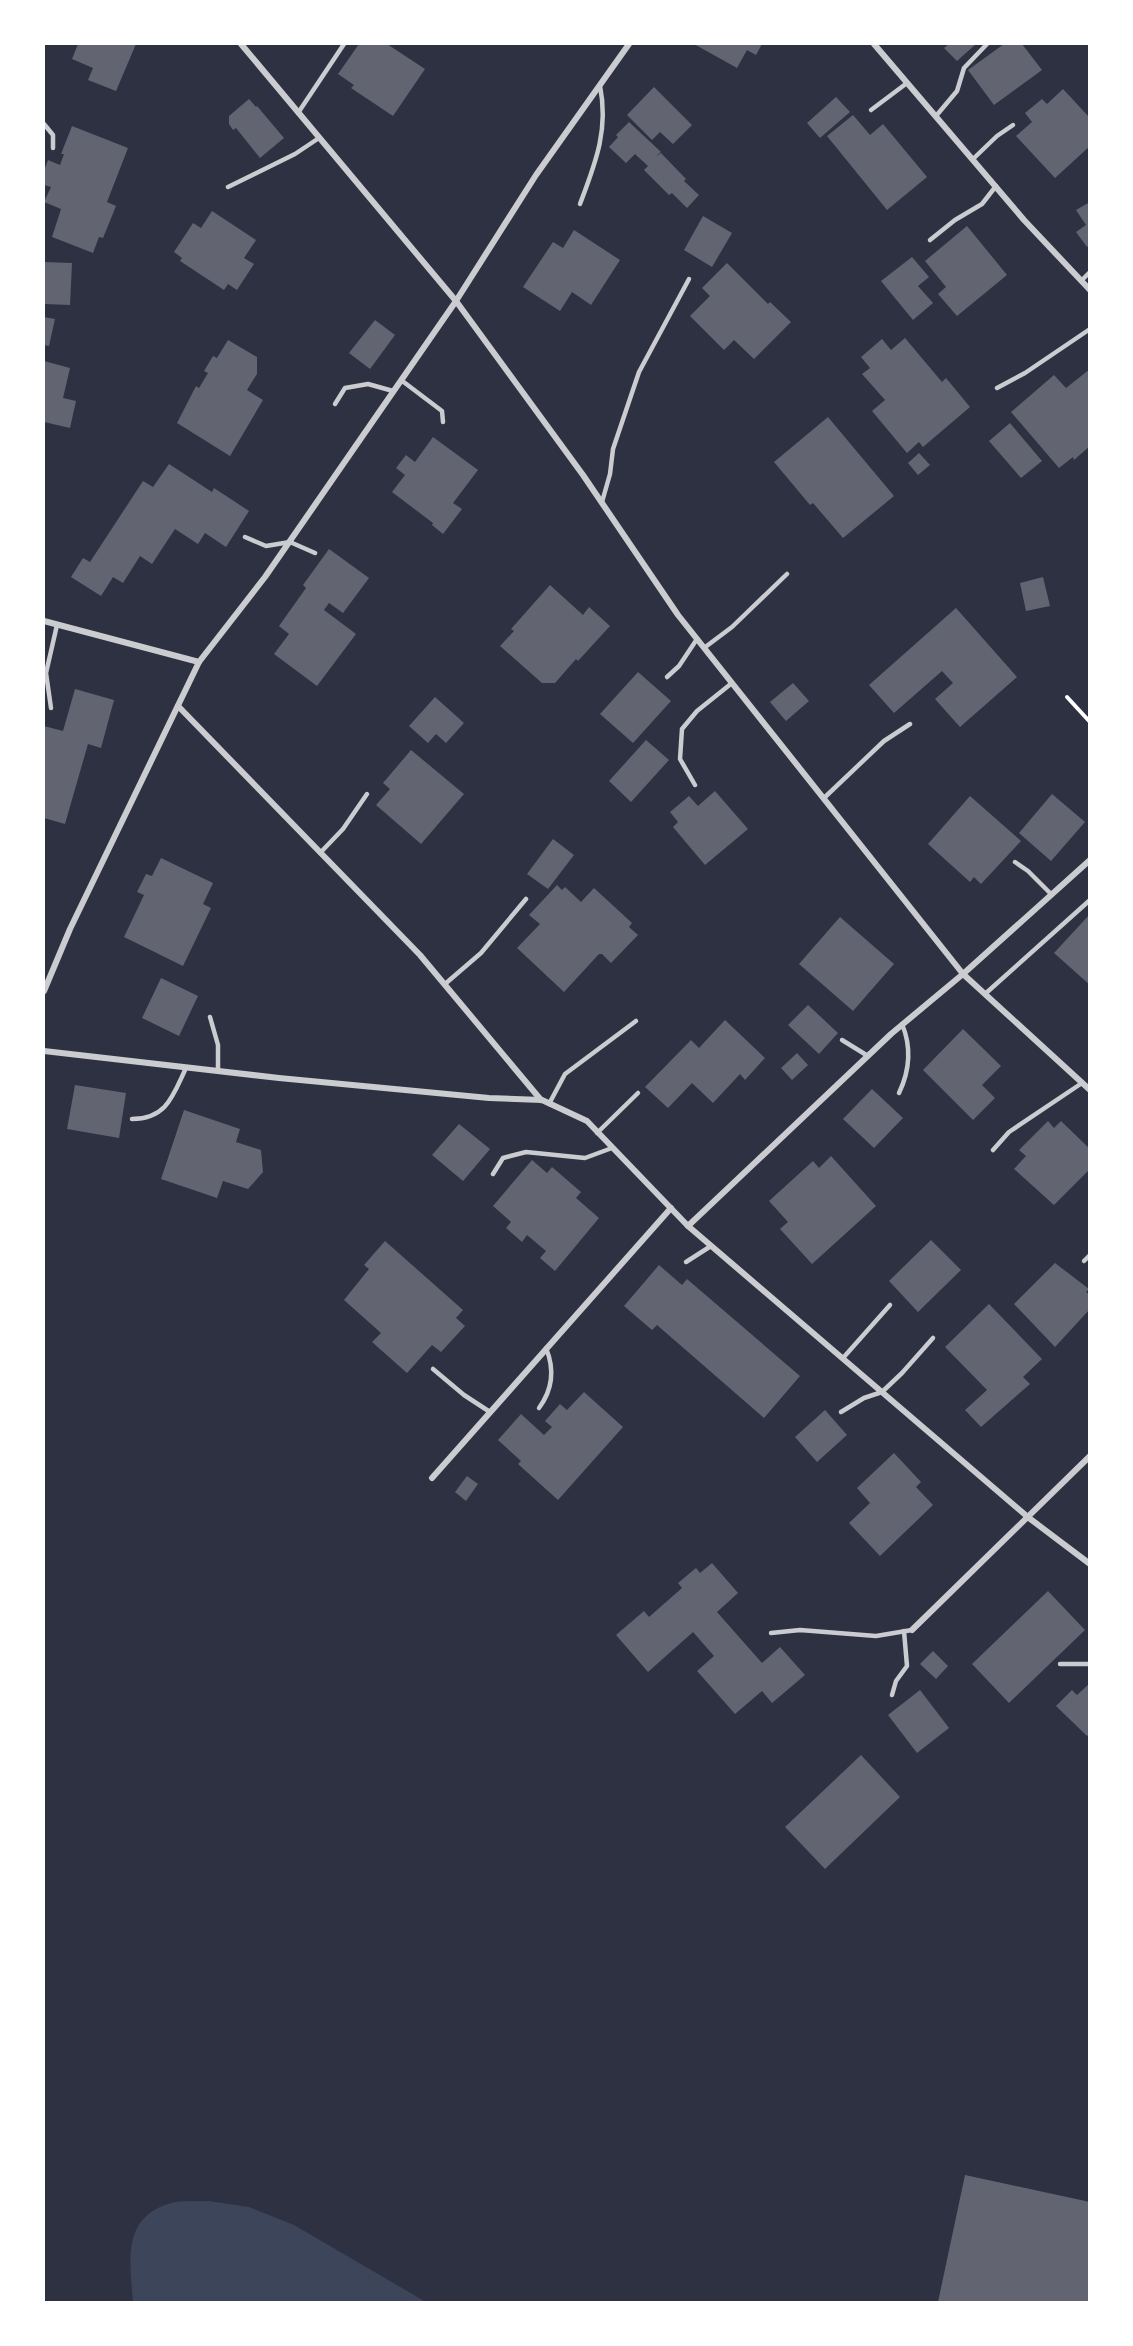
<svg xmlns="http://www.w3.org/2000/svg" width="1133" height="2346" viewBox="0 0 1133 2346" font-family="Bitter,serif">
  <rect width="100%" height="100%" fill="#2d3142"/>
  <path fill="#3c4559" d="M209,2201L249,2207L294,2225L426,2302H133C130,2262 121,2217 171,2203C182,2200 197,2202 209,2201Z"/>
  <g fill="#626471">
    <path d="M78,44H136L116,91L88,80L93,68L72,59Z"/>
    <path d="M359,44H387L425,69L393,116L351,88L354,85L338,74Z"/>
    <path d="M694,44H762L756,55L747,50L737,68Z"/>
    <path d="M949,44H976L957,61L944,48Z"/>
    <path d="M1004,44H1022L1042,70L994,105L968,70Z"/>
    <path d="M654,87L692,125L673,144L660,132L652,140L627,115Z"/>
    <path d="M1063,89L1090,118V146L1055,178L1016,136L1032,122L1025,113L1042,99L1047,104Z"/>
    <path d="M836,97L850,112L820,138L807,123Z"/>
    <path d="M249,99L256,107L257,106L284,138L260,158L236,128L233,130L229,124V116Z"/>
    <path d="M853,115L870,135L883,124L927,177L887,210L827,136Z"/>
    <path d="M629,122L661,152L655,157L661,153L686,179L684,181L699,195L687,208L672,193L669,195L644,170L648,166L635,154L626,163L609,147L618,137L616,135Z"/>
    <path d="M72,126L128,148L107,202L116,206L103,238L99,237L93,253L52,237L61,209L44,202L51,187L44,185V171L48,160L60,165L64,154H61Z"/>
    <path d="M1090,202V245L1087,247L1076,232L1086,225L1076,210Z"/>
    <path d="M212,211L256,240L244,258L254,264L237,290L228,284L224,290L180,261L182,258L174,252L193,223L201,228Z"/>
    <path d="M703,216L732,233L712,267L684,250Z"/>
    <path d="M967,226L1007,275L957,316L938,294L946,287L925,261Z"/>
    <path d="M574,230L620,260L591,305L572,292L560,311L523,287L553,242L563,248Z"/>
    <path d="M912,257L929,277L918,286L933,303L913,320L881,281Z"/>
    <path d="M44,262L72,263L70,305L44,304Z"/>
    <path d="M727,263L768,304L770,302L791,322L754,359L734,340L724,350L690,316L710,296L702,288Z"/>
    <path d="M44,317L55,319L49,346L44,345Z"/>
    <path d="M375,320L395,335L370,369L349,353Z"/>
    <path d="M905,338L942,382L946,378L970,407L923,447L919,442L907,453L872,411L885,400L862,374L870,368L861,357L882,339L891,350Z"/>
    <path d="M228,340L257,357V374L247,390L263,400L230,456L177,423L196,386L199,388L208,373L204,371L213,356L217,358Z"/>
    <path d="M44,361L70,368L63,398L76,401L70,428L44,422Z"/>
    <path d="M1090,369V446L1074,460L1073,457L1059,468L1011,412L1054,375L1066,388Z"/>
    <path d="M828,417L894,496L843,538L813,503L810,505L774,462Z"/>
    <path d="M1010,423L1042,461L1021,478L989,441Z"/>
    <path d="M433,437L478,470L453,503L462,509L443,534L432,525L433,523L392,492L405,475L396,468L406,455L415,462Z"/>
    <path d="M919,453L930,465L918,475L908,463Z"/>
    <path d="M169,464L212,492L214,488L249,511L226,547L205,533L198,544L175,529L152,564L140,556L123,583L113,577L101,596L71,577L83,558L90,562L143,481L153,487Z"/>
    <path d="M329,549L369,578L343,613L329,603L324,610L356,634L317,686L274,654L289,634L279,626L306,588L303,585Z"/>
    <path d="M1043,577L1050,606L1026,611L1020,583Z"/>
    <path d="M550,585L583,615L589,607L610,626L578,661L576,659L555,683H542L500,646L514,631L511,629Z"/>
    <path d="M956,608L1017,677L960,727L935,699L953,683L942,671L894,713L869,685Z"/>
    <path d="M638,672L671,701L633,743L600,714Z"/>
    <path d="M793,683L809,701L786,721L770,702Z"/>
    <path d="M75,689L114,700L101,748L88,744L65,824L44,818V726L63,731Z"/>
    <path d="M435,697L464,723L446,743L436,734L428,743L409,726Z"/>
    <path d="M646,740L669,760L631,802L609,781Z"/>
    <path d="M411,750L464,794L421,844L376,805L390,789L383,783Z"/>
    <path d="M715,791L748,829L705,865L673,827L678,822L670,812L689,796L698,806Z"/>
    <path d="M1052,794L1085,822L1051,861L1019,833Z"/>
    <path d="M970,796L1021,841L981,884L974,877L970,882L928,844Z"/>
    <path d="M553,839L574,855L548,889L527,874Z"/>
    <path d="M161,858L213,883L203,904L211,908L183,966L124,937L144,895L137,892L146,874L152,876Z"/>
    <path d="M557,885L562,890L565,887L581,902L594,888L632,923L629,927L638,935L611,963L602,954H599L564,992L517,948L540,924L529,915Z"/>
    <path d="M1090,914V985L1054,953Z"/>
    <path d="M840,917L894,964L853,1011L799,964Z"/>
    <path d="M161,978L198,996L179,1036L142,1018Z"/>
    <path d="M808,1005L838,1033L819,1054L788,1025Z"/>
    <path d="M725,1020L765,1058L745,1080L740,1074L713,1103L692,1083L668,1108L645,1087L691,1040L699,1048Z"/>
    <path d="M963,1029L1001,1066L982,1085L995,1098L973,1120L923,1070Z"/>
    <path d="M797,1053L808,1065L792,1080L781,1068Z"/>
    <path d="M75,1085L126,1093L119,1138L67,1129Z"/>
    <path d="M872,1089L903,1118L874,1148L843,1119Z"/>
    <path d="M184,1110L240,1129L236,1142L261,1150L263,1172L248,1189L223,1181L217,1198L161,1179Z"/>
    <path d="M1048,1121L1054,1128L1061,1121L1090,1149V1169L1054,1205L1014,1169L1026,1156L1019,1150Z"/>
    <path d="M459,1124L490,1149L463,1181L432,1155Z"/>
    <path d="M831,1156L876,1206L812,1264L780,1229L788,1222L769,1201L813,1161L819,1168Z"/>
    <path d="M532,1160L547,1173L552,1167L581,1192L576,1198L599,1218L555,1271L540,1258L546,1251L527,1235L522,1242L506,1228L511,1222L493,1206Z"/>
    <path d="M931,1240L961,1270L918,1312L889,1281Z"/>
    <path d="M385,1241L463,1310L456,1318L465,1326L441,1352L432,1345L407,1373L372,1342L381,1333L344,1300L369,1269L364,1265Z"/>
    <path d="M1055,1263L1089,1289L1086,1292L1090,1295V1309L1055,1347L1014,1304Z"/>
    <path d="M659,1265L682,1285L687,1279L800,1376L764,1418L657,1325L652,1330L624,1306Z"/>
    <path d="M989,1304L1042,1359L1023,1377L1030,1384L981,1427L965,1410L987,1390L945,1347Z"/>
    <path d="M584,1392L623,1427L558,1500L518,1464L521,1461L498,1440L521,1414L544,1435L552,1427L545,1421L560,1404L567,1410Z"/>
    <path d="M825,1410L847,1435L817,1462L795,1437Z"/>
    <path d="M894,1453L921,1482L916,1487L933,1505L880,1556L849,1523L870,1503L857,1488Z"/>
    <path d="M467,1476L478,1484L466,1501L455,1492Z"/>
    <path d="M712,1563L738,1593L717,1612L762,1663L780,1647L805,1675L772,1703L762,1691L735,1714L697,1671L714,1656L693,1632L648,1672L616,1635L644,1611L649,1617L682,1588L678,1583L696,1568L700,1573Z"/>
    <path d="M1048,1591L1085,1630L1009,1703L972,1664Z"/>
    <path d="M933,1651L948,1666L936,1679L920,1664Z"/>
    <path d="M1090,1683V1734L1087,1736L1056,1706L1072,1690L1077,1695Z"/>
    <path d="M920,1690L949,1728L917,1753L888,1715Z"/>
    <path d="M861,1755L900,1797L825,1869L785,1827Z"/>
    <path d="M965,2175L1090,2202V2302H938Z"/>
  </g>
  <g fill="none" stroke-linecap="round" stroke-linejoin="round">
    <path stroke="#fff" stroke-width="4" d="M1067,697L1090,722"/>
    <g stroke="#caccd0" stroke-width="4.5">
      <path d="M871,110L907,83"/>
      <path d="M298,113L344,44"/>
      <path d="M936,116L957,91L964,68L987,44"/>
      <path d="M44,124L53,135V148"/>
      <path d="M973,159L997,136L1013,125"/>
      <path d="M228,187L295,154L319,138"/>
      <path d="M580,204C595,164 609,130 600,86"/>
      <path d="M930,240L955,220L982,204L996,186"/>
      <path d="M1081,281L1090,272"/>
      <path d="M401,380L442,411L443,422"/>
      <path d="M997,388L1025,373L1090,329"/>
      <path d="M335,404L345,388L368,384L393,391"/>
      <path d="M602,502L610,474L613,449L639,372L689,279"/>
      <path d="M245,537L266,546L290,542L315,553"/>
      <path d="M704,648L732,627L787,574"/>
      <path d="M667,677L679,666L697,639"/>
      <path d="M51,708L46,673L57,625"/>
      <path d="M695,785L680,759L682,729L697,711L732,683"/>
      <path d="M824,798L884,741L910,724"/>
      <path d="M320,853L343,829L367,794"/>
      <path d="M1015,862L1028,871L1051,894"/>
      <path d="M445,984L481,953L526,899"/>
      <path d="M985,994L1090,900"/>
      <path d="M210,1017L218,1045V1071"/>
      <path d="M842,1040L868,1056"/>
      <path d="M899,1093C910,1070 912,1048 902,1024"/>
      <path d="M549,1104L565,1074L636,1021"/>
      <path d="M132,1119C167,1119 173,1095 186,1068"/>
      <path d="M597,1133L638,1093"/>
      <path d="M993,1150L1009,1132L1082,1083"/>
      <path d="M493,1174L503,1158L526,1152L585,1158L612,1148"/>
      <path d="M1084,1261L1090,1255"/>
      <path d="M686,1262L711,1246"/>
      <path d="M843,1358L890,1305"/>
      <path d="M433,1369L464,1395L490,1412"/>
      <path d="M539,1408C553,1389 555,1370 546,1348"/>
      <path d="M841,1412L864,1398L882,1392L902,1373L933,1338"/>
      <path d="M771,1633L800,1630L876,1636L912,1630"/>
      <path d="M1060,1664H1090"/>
      <path d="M892,1695L896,1681L907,1666L904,1631"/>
    </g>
    <g stroke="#caccd0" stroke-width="6">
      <path d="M241,44L456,301L583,475L678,615L963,974L1090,1090"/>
      <path d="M874,44L1024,220L1090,290"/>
      <path d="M44,621L199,662"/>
      <path d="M178,706L420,955L541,1100"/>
      <path d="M44,991L70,929L199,662L265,577L456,301L536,175L629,44"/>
      <path d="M44,1051L279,1078L489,1098L542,1100L587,1121L688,1226L1029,1518L1090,1564"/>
      <path d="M688,1226L891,1034L963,974L1090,860"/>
      <path d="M432,1478L671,1208"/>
      <path d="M912,1630L1090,1456"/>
    </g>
  </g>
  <rect width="1133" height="2346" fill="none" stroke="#ffffff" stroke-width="90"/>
</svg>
